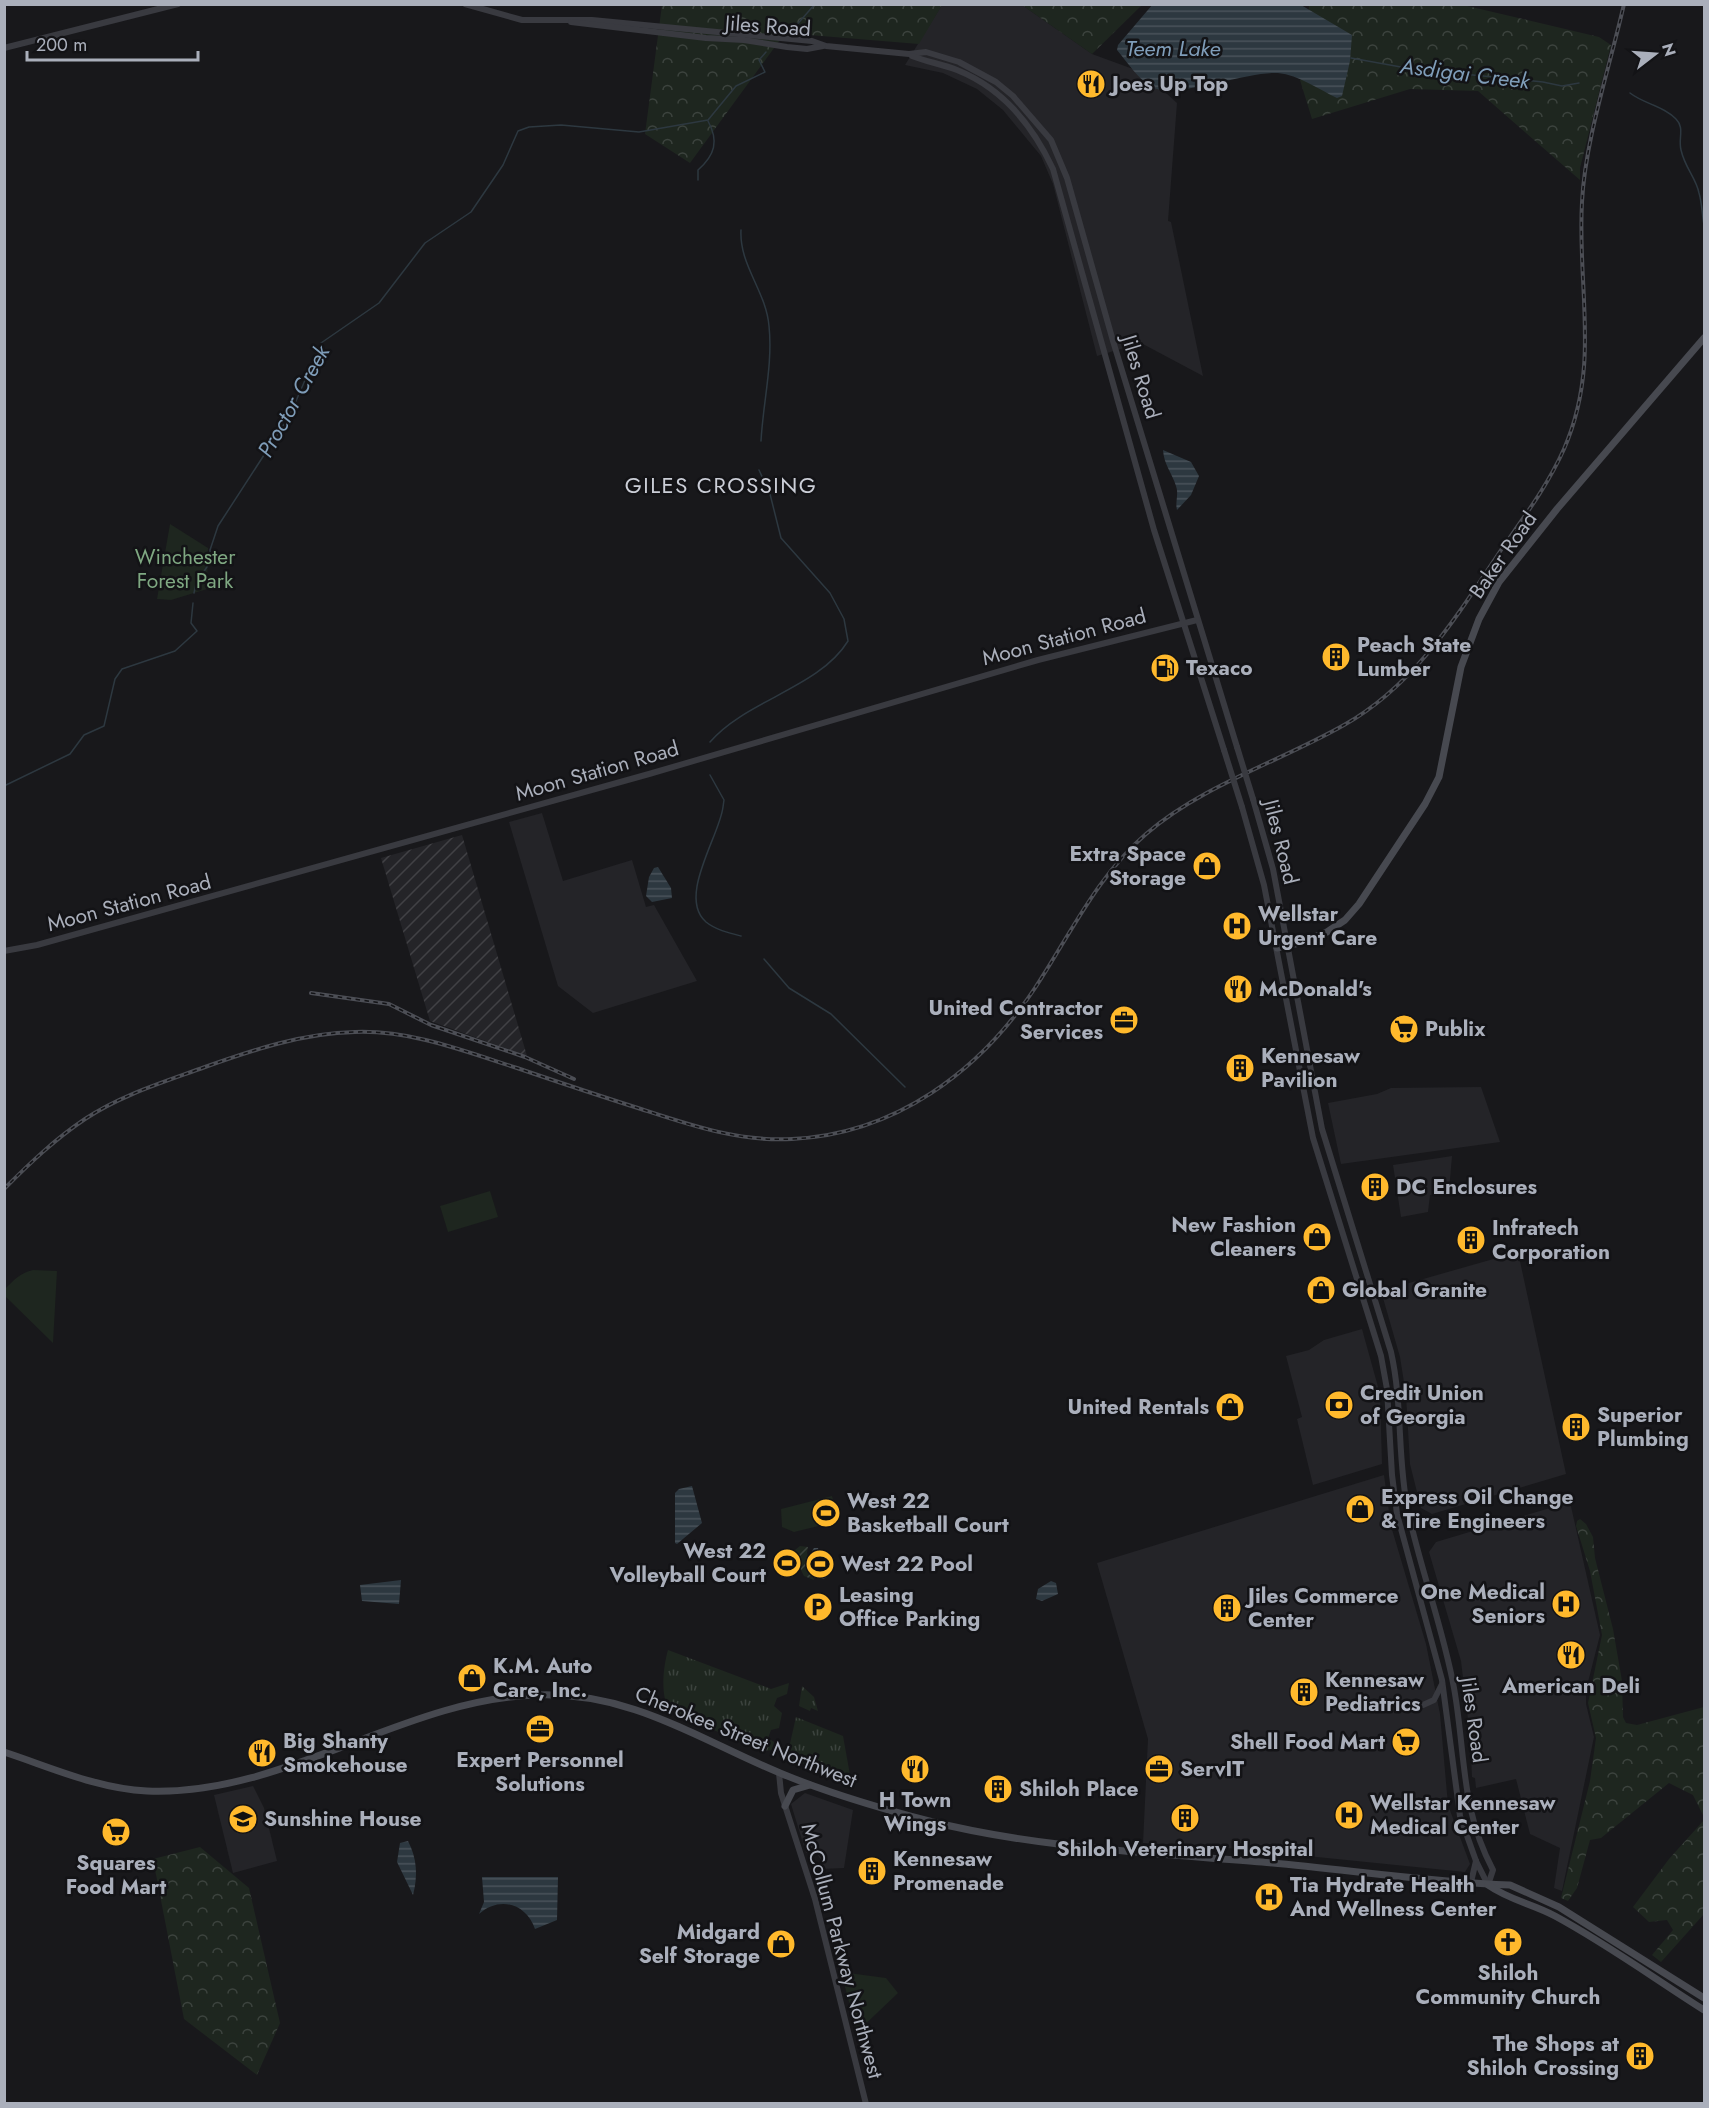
<svg xmlns="http://www.w3.org/2000/svg" width="1709" height="2108" viewBox="0 0 1709 2108" font-family="Jost,sans-serif">
  <defs>
    <pattern id="industrial-furrows" width="10" height="10" patternUnits="userSpaceOnUse" patternTransform="scale(1.5)"><rect width="10" height="10" fill="#242428"/><path d="M-1 1l2-2M0 10L10 0M9 11l2-2" fill="none" stroke="#414145"/></pattern>
    <pattern id="grass-tufts" width="24" height="20" patternUnits="userSpaceOnUse" patternTransform="scale(1.5)"><rect width="24" height="20" fill="#1e261f"/><path d="M3 7l-1-3M5 7V3M7 7l1-3M15 17l-1-3M17 17v-4M19 17l1-3" fill="none" stroke="#3c433e"/></pattern>
    <pattern id="forest-crowns" width="20" height="18" patternUnits="userSpaceOnUse" patternTransform="scale(1.5)"><rect width="20" height="18" fill="#1e261f"/><path d="M2 6a3 3 0 1 1 6 0M12 15a3 3 0 1 1 6 0" fill="none" stroke="#3c433e"/></pattern>
    <pattern id="garden-furrows" width="10" height="10" patternUnits="userSpaceOnUse" patternTransform="scale(1.5)"><rect width="10" height="10" fill="#1e261f"/><path d="M-1 1l2-2M0 10L10 0M9 11l2-2" fill="none" stroke="#3c433e"/></pattern>
    <pattern id="water-rules" width="6" height="5" patternUnits="userSpaceOnUse" patternTransform="scale(1.5)"><rect width="6" height="5" fill="#2d3840"/><path d="M0 2.5h6" fill="none" stroke="#49525a"/></pattern>
  </defs>
  <rect width="100%" height="100%" fill="#18181b"/>
  <g fill="#242428">
    <path d="M942,5H1022L1092,54L1144,73L1177,103L1168,221L1171,222L1203,376L1141,343L1097,356L1053,184L1041,156L1003,110L977,89L943,73L905,65Z"/>
    <path d="M542,813L563,881L632,860L646,907L654,905L697,981L593,1013L558,986L509,822Z"/>
    <path d="M1481,1087L1500,1142L1341,1164L1328,1103L1377,1094L1391,1088Z"/>
    <path d="M1452,1156L1449,1191L1430,1195L1428,1212L1401,1217L1393,1165Z"/>
    <path d="M1518,1252L1566,1474L1432,1514L1421,1508L1410,1464L1406,1395L1400,1357L1381,1291Z"/>
    <path d="M1362,1329L1380,1394L1382,1464L1313,1485L1297,1419L1302,1417L1286,1356L1309,1350L1324,1340Z"/>
    <path d="M1384,1475L1391,1526L1426,1644L1440,1714L1448,1805L1470,1864L1465,1872L1217,1847L1143,1843L1148,1739L1097,1563Z"/>
    <path d="M1570,1502L1600,1635L1586,1690V1704L1594,1737L1562,1891L1554,1888L1560,1848L1530,1834L1516,1779L1476,1788L1475,1778L1472,1777L1470,1736L1461,1661L1429,1552L1436,1542Z"/>
    <path d="M253,1786L264,1808L277,1861L233,1873L214,1795Z"/>
    <path d="M805,1793L853,1810L844,1868L821,1869L822,1861L817,1854L806,1853L791,1804Z"/>
  </g>
  <path fill="url(#industrial-furrows)" d="M462,835L527,1056L430,1021L381,858Z"/>
  <g fill="url(#grass-tufts)">
    <path d="M668,1650L771,1689L789,1683L787,1694L777,1698L774,1706L782,1713L779,1728L771,1730L768,1738L774,1742L773,1750L762,1751L670,1711C660,1697 663,1668 668,1650Z"/>
    <path d="M802,1686L814,1697L818,1711L811,1708L810,1711L799,1706Z"/>
    <path d="M796,1717L843,1736L850,1775L848,1781L793,1760L789,1748Z"/>
  </g>
  <g fill="url(#forest-crowns)">
    <path d="M662,5H942L919,44L785,33L690,163L645,134Z"/>
    <path d="M1022,5H1142L1092,54Z"/>
    <path d="M1309,5H1463L1599,37L1611,45L1580,168V180L1478,91L1410,89L1312,119L1300,80L1334,53L1308,30Z"/>
    <path d="M1580,1519L1586,1524L1593,1537L1595,1558L1613,1629L1622,1681L1623,1717L1626,1723L1637,1725L1704,1707V1817L1693,1795L1669,1783L1601,1838L1590,1840L1577,1888L1568,1901L1561,1898L1590,1781L1596,1738L1588,1703L1602,1635L1590,1571L1576,1526L1577,1521Z"/>
    <path d="M1704,1820V1914L1661,1962L1652,1955L1673,1930L1667,1920L1649,1922L1633,1907L1669,1859Z"/>
    <path d="M200,1847L249,1888L280,2023L257,2075L184,2019L153,1859Z"/>
  </g>
  <g fill="#1e261f">
    <path d="M170,524L208,548L207,589L171,600L157,599Z"/>
    <path d="M490,1191L498,1217L448,1232L440,1206Z"/>
    <path d="M33,1270L57,1271L53,1343L5,1296V1289C14,1280 20,1273 33,1270Z"/>
    <path d="M832,1496L839,1521L794,1532L782,1527L781,1509Z"/>
    <path d="M841,1972L886,1978L898,1993L857,2032Z"/>
  </g>
  <path fill="url(#garden-furrows)" d="M800,1546L808,1547L807,1553L814,1580L804,1576L795,1558V1550Z"/>
  <g fill="url(#water-rules)">
    <path d="M1153,4L1301,5L1352,35L1350,61L1342,96L1337,98C1318,89 1299,75 1278,73C1247,71 1173,100 1152,87C1138,79 1128,63 1117,50L1118,45Z"/>
    <path d="M1163,450L1191,462L1199,476L1191,495L1177,510C1175,502 1179,494 1176,486C1172,473 1164,465 1163,450Z"/>
    <path d="M658,867L671,888L672,898L652,902L646,896L649,877L654,868Z"/>
    <path d="M692,1486L702,1523L677,1544L675,1543V1493L679,1489Z"/>
    <path d="M814,1548H818L820,1555L827,1562L823,1571L827,1577L823,1579L817,1575L818,1570L812,1551Z"/>
    <path d="M401,1580L399,1604L362,1601L360,1585Z"/>
    <path d="M1051,1581L1056,1583L1058,1594L1042,1601L1036,1599L1038,1589Z"/>
    <path d="M408,1841C417,1858 418,1876 413,1895L397,1862L400,1843Z"/>
    <path d="M482,1877H558L557,1920L535,1929C526,1903 499,1896 479,1914L484,1902Z"/>
  </g>
  <g fill="none" stroke-linecap="round" stroke-linejoin="round">
    <g stroke="#2d3840" stroke-width="1.5">
      <path d="M777,29L794,28L815,4"/>
      <path d="M1351,58L1412,69L1543,82L1562,86L1579,83"/>
      <path d="M1630,93C1644,104 1664,106 1676,119C1685,128 1678,138 1681,150C1685,168 1696,178 1699,193C1702,203 1702,214 1704,225"/>
      <path d="M698,180V170C715,155 719,141 708,121"/>
      <path d="M741,230C739,265 766,291 769,326C773,364 763,403 761,441"/>
      <path d="M194,593L196,584L210,562V550L218,526L290,415L321,343L379,303L425,243L471,212L503,165L518,131L529,127L561,125L639,132L708,120L736,86L765,72L759,60L766,52"/>
      <path d="M710,742C746,700 819,688 848,641L844,619L830,593L781,538L770,494L759,470"/>
      <path d="M710,775L724,800L723,807C720,835 677,897 706,922C716,930 729,933 741,936"/>
      <path d="M4,786L70,754L84,735L104,726L115,679L122,669L175,651L197,631L191,623L193,603"/>
      <path d="M764,959L789,988L831,1014L905,1087"/>
    </g>
    <g stroke="#393a40" stroke-width="6">
      <path d="M465,4L522,20H592L812,41L826,46L909,54L926,52L959,62L996,82L1013,96L1051,140L1067,178L1113,341L1237,747"/>
      <path d="M571,22L706,38L744,40L787,47L807,49L823,46"/>
      <path d="M4,48L178,4"/>
      <path d="M912,56C927,62 942,64 957,70C1002,88 1033,126 1053,169L1154,530L1224,750"/>
      <path d="M1253,799L1273,869L1322,1129L1391,1352C1403,1405 1397,1459 1408,1511C1421,1571 1443,1628 1454,1688C1466,1755 1460,1808 1493,1870L1488,1885"/>
      <path d="M1242,807L1264,885L1313,1138L1381,1356L1387,1389L1392,1475L1397,1514L1442,1680L1460,1816L1476,1861L1488,1885"/>
      <path d="M4,951L37,945L649,774L1038,660L1197,620"/>
      <path d="M1423,1705L1434,1700L1442,1684"/>
      <path d="M779,1773L781,1793L815,1899L866,2104"/>
      <path d="M1471,1882L1476,1861"/>
    </g>
    <g stroke="#474950" stroke-width="7">
      <path d="M1277,948L1299,943L1327,932L1345,920L1359,904L1425,804L1439,777L1461,667L1479,619L1499,582L1557,509L1704,338"/>
      <path d="M4,1752C50,1767 98,1789 147,1791C284,1797 404,1698 538,1695C632,1692 698,1739 780,1773C828,1793 879,1808 929,1821C1037,1848 1151,1853 1262,1862C1344,1869 1427,1882 1510,1885L1559,1907L1704,1998"/>
      <path d="M785,1806L793,1790L810,1785"/>
      <path d="M1488,1885C1509,1900 1533,1904 1555,1916C1607,1944 1655,1979 1704,2010"/>
    </g>
    <g stroke="#4c4e55" stroke-width="4">
      <g id="rail">
        <path d="M311,993L389,1004L431,1025L525,1057L574,1079"/>
        <path d="M4,1189C29,1164 55,1139 85,1119C121,1095 164,1082 205,1067C253,1050 303,1033 355,1032C411,1030 464,1051 517,1068C558,1082 600,1096 641,1109C690,1125 739,1142 792,1139C895,1134 979,1072 1035,988C1070,935 1097,876 1146,834C1203,785 1279,762 1344,725C1415,685 1457,616 1501,550C1524,517 1548,485 1564,449C1601,364 1577,289 1582,202C1585,140 1610,66 1624,4"/>
      </g>
    </g>
    <use href="#rail" stroke="#131316" stroke-width="1.5" stroke-dasharray="4.5" stroke-linecap="butt"/>
    <g stroke="#393a40" stroke-width="6">
      <path d="M1237,747L1253,799"/>
      <path d="M1224,750L1242,807"/>
    </g>
  </g>
  <defs>
    <g id="restaurant-disc" transform="scale(1.5)"><circle r="9.5" fill="#ffb92c" stroke="#131316"/><path d="M-5-6h1v4h1v-4h1v4h1v-4h1v5L-1.5 .5V6h-2V.5L-5-1ZM5-6V6H3V1.5H1.5Q1.5-4 5-6Z" fill="#111"/></g>
    <g id="building-disc" transform="scale(1.5)"><circle r="9.5" fill="#ffb92c" stroke="#131316"/><path d="M-4-6H4V6H1V3H-1V6H-4ZM-2.5-4.3h1.7v1.8h-1.7ZM.8-4.3h1.7v1.8H.8ZM-2.5-1h1.7V.8h-1.7ZM.8-1h1.7V.8H.8Z" fill="#111"/></g>
    <g id="fuel-disc" transform="scale(1.5)"><circle r="9.5" fill="#ffb92c" stroke="#131316"/><path d="M-5.5-6h7V0h2V4h1.3V-2.5L3-4.5l.8-.8L6-3V5H2.5V1h-1V6h-7ZM-4.2-4.7v3.2H.2V-4.7Z" fill="#111"/></g>
    <g id="shop-disc" transform="scale(1.5)"><circle r="9.5" fill="#ffb92c" stroke="#131316"/><path d="M-5-2.5h2.3a2.7 3.5 0 0 1 5.4 0H5L5.5 6h-11ZM-1.5-2.5h3a1.5 2.3 0 0 0-3 0Z" fill="#111"/></g>
    <g id="hospital-disc" transform="scale(1.5)"><circle r="9.5" fill="#ffb92c" stroke="#131316"/><path d="M-5-5h3v3.5h4V-5h3V5h-3V1.5h-4V5h-3Z" fill="#111"/></g>
    <g id="office-disc" transform="scale(1.5)"><circle r="9.5" fill="#ffb92c" stroke="#131316"/><path d="M-6-3h4V-5.5h4V-3h4V5H-6ZM-1-4.5V-3h2v-1.5ZM-6 0V1H6V0Z" fill="#111"/></g>
    <g id="supermarket-disc" transform="scale(1.5)"><circle r="9.5" fill="#ffb92c" stroke="#131316"/><path d="M-6-5.5h2.5l.6 2H6L4.5 2H-2.5L-4.4-4H-6ZM-1.5 3.2a1.3 1.3 0 1 0 .1 0ZM3 3.2a1.3 1.3 0 1 0 .1 0Z" fill="#111"/></g>
    <g id="bank-disc" transform="scale(1.5)"><circle r="9.5" fill="#ffb92c" stroke="#131316"/><path d="M-6-4H6V4H-6ZM0-2.3a2.3 2.3 0 1 0 0 4.6a2.3 2.3 0 1 0 0-4.6Z" fill="#111"/></g>
    <g id="stadium-disc" transform="scale(1.5)"><circle r="9.5" fill="#ffb92c" stroke="#131316"/><path d="M0-5a6.5 5 0 1 0 0 10a6.5 5 0 1 0 0-10ZM-3.5-1.8h7v3.6h-7Z" fill="#111"/></g>
    <g id="parking-disc" transform="scale(1.5)"><circle r="9.5" fill="#ffb92c" stroke="#131316"/><path d="M-3.5-5.5H1a3.5 3.5 0 0 1 0 7H-1V5.5H-3.5ZM-1-3.4V-.6H.8a1.4 1.4 0 0 0 0-2.8Z" fill="#111"/></g>
    <g id="school-disc" transform="scale(1.5)"><circle r="9.5" fill="#ffb92c" stroke="#131316"/><path d="M0-5L7-2L0 1L-7-2ZM-4 1L0 2.5L4 1V4Q0 6-4 4Z" fill="#111"/></g>
    <g id="church-disc" transform="scale(1.5)"><circle r="9.5" fill="#ffb92c" stroke="#131316"/><path d="M-1.2-6h2.4v3.5h3.3v2.4h-3.3V6h-2.4V-.1h-3.3v-2.4h3.3Z" fill="#111"/></g>
  </defs>
  <g fill-rule="evenodd">
    <use href="#restaurant-disc" x="1091" y="84"/>
    <use href="#building-disc" x="1336" y="657"/>
    <use href="#fuel-disc" x="1165" y="668"/>
    <use href="#shop-disc" x="1207" y="866"/>
    <use href="#hospital-disc" x="1237" y="926"/>
    <use href="#restaurant-disc" x="1238" y="989"/>
    <use href="#office-disc" x="1124" y="1020"/>
    <use href="#supermarket-disc" x="1404" y="1029"/>
    <use href="#building-disc" x="1240" y="1068"/>
    <use href="#building-disc" x="1375" y="1187"/>
    <use href="#shop-disc" x="1317" y="1237"/>
    <use href="#building-disc" x="1471" y="1240"/>
    <use href="#shop-disc" x="1321" y="1290"/>
    <use href="#bank-disc" x="1339" y="1405"/>
    <use href="#shop-disc" x="1230" y="1407"/>
    <use href="#building-disc" x="1576" y="1427"/>
    <use href="#shop-disc" x="1360" y="1509"/>
    <use href="#stadium-disc" x="826" y="1513"/>
    <use href="#stadium-disc" x="787" y="1563"/>
    <use href="#stadium-disc" x="820" y="1564"/>
    <use href="#hospital-disc" x="1566" y="1604"/>
    <use href="#parking-disc" x="818" y="1607"/>
    <use href="#building-disc" x="1227" y="1608"/>
    <use href="#restaurant-disc" x="1571" y="1655"/>
    <use href="#shop-disc" x="472" y="1678"/>
    <use href="#building-disc" x="1304" y="1692"/>
    <use href="#office-disc" x="540" y="1729"/>
    <use href="#supermarket-disc" x="1406" y="1742"/>
    <use href="#restaurant-disc" x="262" y="1753"/>
    <use href="#restaurant-disc" x="915" y="1769"/>
    <use href="#office-disc" x="1159" y="1769"/>
    <use href="#building-disc" x="998" y="1789"/>
    <use href="#hospital-disc" x="1349" y="1815"/>
    <use href="#building-disc" x="1185" y="1818"/>
    <use href="#school-disc" x="243" y="1819"/>
    <use href="#supermarket-disc" x="116" y="1832"/>
    <use href="#building-disc" x="872" y="1871"/>
    <use href="#hospital-disc" x="1269" y="1897"/>
    <use href="#church-disc" x="1508" y="1942"/>
    <use href="#shop-disc" x="781" y="1944"/>
    <use href="#building-disc" x="1640" y="2056"/>
  </g>
  <g text-anchor="middle" stroke-width="5" stroke-linejoin="round" paint-order="stroke">
    <g font-size="21" fill="#aaafbb" stroke="#131316">
      <text transform="translate(768 26) rotate(4)" y="7">Jiles Road</text>
      <text transform="translate(1141 377) rotate(73)" y="7">Jiles Road</text>
      <text transform="translate(1503 555) rotate(-55)" y="7">Baker Road</text>
      <text transform="translate(1064 637) rotate(-15)" y="7">Moon Station Road</text>
      <text transform="translate(597 771) rotate(-16)" y="7">Moon Station Road</text>
      <text transform="translate(1281 842) rotate(76)" y="7">Jiles Road</text>
      <text transform="translate(129 903) rotate(-15)" y="7">Moon Station Road</text>
      <text transform="translate(1474 1720) rotate(82)" y="7">Jiles Road</text>
      <text transform="translate(746 1737) rotate(22)" y="7">Cherokee Street Northwest</text>
      <text transform="translate(842 1951) rotate(75)" y="7">McCollum Parkway Northwest</text>
    </g>
    <g font-size="21" font-weight="bold" fill="#aaafbb" stroke="#131316" text-anchor="start">
      <text x="1112" y="91">Joes Up Top</text>
      <text x="1357" y="652">Peach State<tspan x="1357" dy="24">Lumber</tspan></text>
      <text x="1186" y="675">Texaco</text>
      <text x="1186" y="861" text-anchor="end">Extra Space<tspan x="1186" dy="24">Storage</tspan></text>
      <text x="1258" y="921">Wellstar<tspan x="1258" dy="24">Urgent Care</tspan></text>
      <text x="1259" y="996">McDonald's</text>
      <text x="1103" y="1015" text-anchor="end">United Contractor<tspan x="1103" dy="24">Services</tspan></text>
      <text x="1425" y="1036">Publix</text>
      <text x="1261" y="1063">Kennesaw<tspan x="1261" dy="24">Pavilion</tspan></text>
      <text x="1396" y="1194">DC Enclosures</text>
      <text x="1296" y="1232" text-anchor="end">New Fashion<tspan x="1296" dy="24">Cleaners</tspan></text>
      <text x="1492" y="1235">Infratech<tspan x="1492" dy="24">Corporation</tspan></text>
      <text x="1342" y="1297">Global Granite</text>
      <text x="1360" y="1400">Credit Union<tspan x="1360" dy="24">of Georgia</tspan></text>
      <text x="1209" y="1414" text-anchor="end">United Rentals</text>
      <text x="1597" y="1422">Superior<tspan x="1597" dy="24">Plumbing</tspan></text>
      <text x="1381" y="1504">Express Oil Change<tspan x="1381" dy="24">&amp; Tire Engineers</tspan></text>
      <text x="847" y="1508">West 22<tspan x="847" dy="24">Basketball Court</tspan></text>
      <text x="766" y="1558" text-anchor="end">West 22<tspan x="766" dy="24">Volleyball Court</tspan></text>
      <text x="841" y="1571">West 22 Pool</text>
      <text x="1545" y="1599" text-anchor="end">One Medical<tspan x="1545" dy="24">Seniors</tspan></text>
      <text x="839" y="1602">Leasing<tspan x="839" dy="24">Office Parking</tspan></text>
      <text x="1248" y="1603">Jiles Commerce<tspan x="1248" dy="24">Center</tspan></text>
      <text x="493" y="1673">K.M. Auto<tspan x="493" dy="24">Care, Inc.</tspan></text>
      <text x="1325" y="1687">Kennesaw<tspan x="1325" dy="24">Pediatrics</tspan></text>
      <text x="1571" y="1693" text-anchor="middle">American Deli</text>
      <text x="283" y="1748">Big Shanty<tspan x="283" dy="24">Smokehouse</tspan></text>
      <text x="1385" y="1749" text-anchor="end">Shell Food Mart</text>
      <text x="540" y="1767" text-anchor="middle">Expert Personnel<tspan x="540" dy="24">Solutions</tspan></text>
      <text x="1180" y="1776">ServIT</text>
      <text x="1019" y="1796">Shiloh Place</text>
      <text x="915" y="1807" text-anchor="middle">H Town<tspan x="915" dy="24">Wings</tspan></text>
      <text x="1370" y="1810">Wellstar Kennesaw<tspan x="1370" dy="24">Medical Center</tspan></text>
      <text x="264" y="1826">Sunshine House</text>
      <text x="1185" y="1856" text-anchor="middle">Shiloh Veterinary Hospital</text>
      <text x="893" y="1866">Kennesaw<tspan x="893" dy="24">Promenade</tspan></text>
      <text x="116" y="1870" text-anchor="middle">Squares<tspan x="116" dy="24">Food Mart</tspan></text>
      <text x="1290" y="1892">Tia Hydrate Health<tspan x="1290" dy="24">And Wellness Center</tspan></text>
      <text x="760" y="1939" text-anchor="end">Midgard<tspan x="760" dy="24">Self Storage</tspan></text>
      <text x="1508" y="1980" text-anchor="middle">Shiloh<tspan x="1508" dy="24">Community Church</tspan></text>
      <text x="1619" y="2051" text-anchor="end">The Shops at<tspan x="1619" dy="24">Shiloh Crossing</tspan></text>
    </g>
    <g font-size="21" fill="#7fa882" stroke="#131316">
      <text x="185" y="564">Winchester<tspan x="185" dy="24">Forest Park</tspan></text>
    </g>
    <g font-size="22" font-style="italic" fill="#7f9db9" stroke="#131316">
      <text x="1173" y="56">Teem Lake</text>
      <text transform="translate(1465 73) rotate(7)" y="8">Asdigai Creek</text>
      <text transform="translate(293 401) rotate(-61)" y="8">Proctor Creek</text>
    </g>
    <g font-size="22" letter-spacing="1.5" fill="#cbced7" stroke="#131316">
      <text x="721" y="493">GILES CROSSING</text>
    </g>
  </g>
  <rect width="1709" height="2108" fill="none" stroke="#aaafbb" stroke-width="12"/>
  <g transform="translate(1655 54) rotate(73)" stroke="#131316" stroke-width="4.5" paint-order="stroke">
  <path d="M0-4.5L10 22L0 15L-10 22Z" fill="#aaafbb"/>
  <text y="-9" font-size="16" font-weight="bold" text-anchor="middle" fill="#aaafbb">N</text>
  </g>
  <path d="M27 51v9h171v-9" fill="none" stroke="#aaafbb" stroke-width="3"/>
  <text x="36" y="51" font-size="18" fill="#aaafbb" stroke="#131316" stroke-width="4.5" paint-order="stroke">200 m</text>
</svg>
